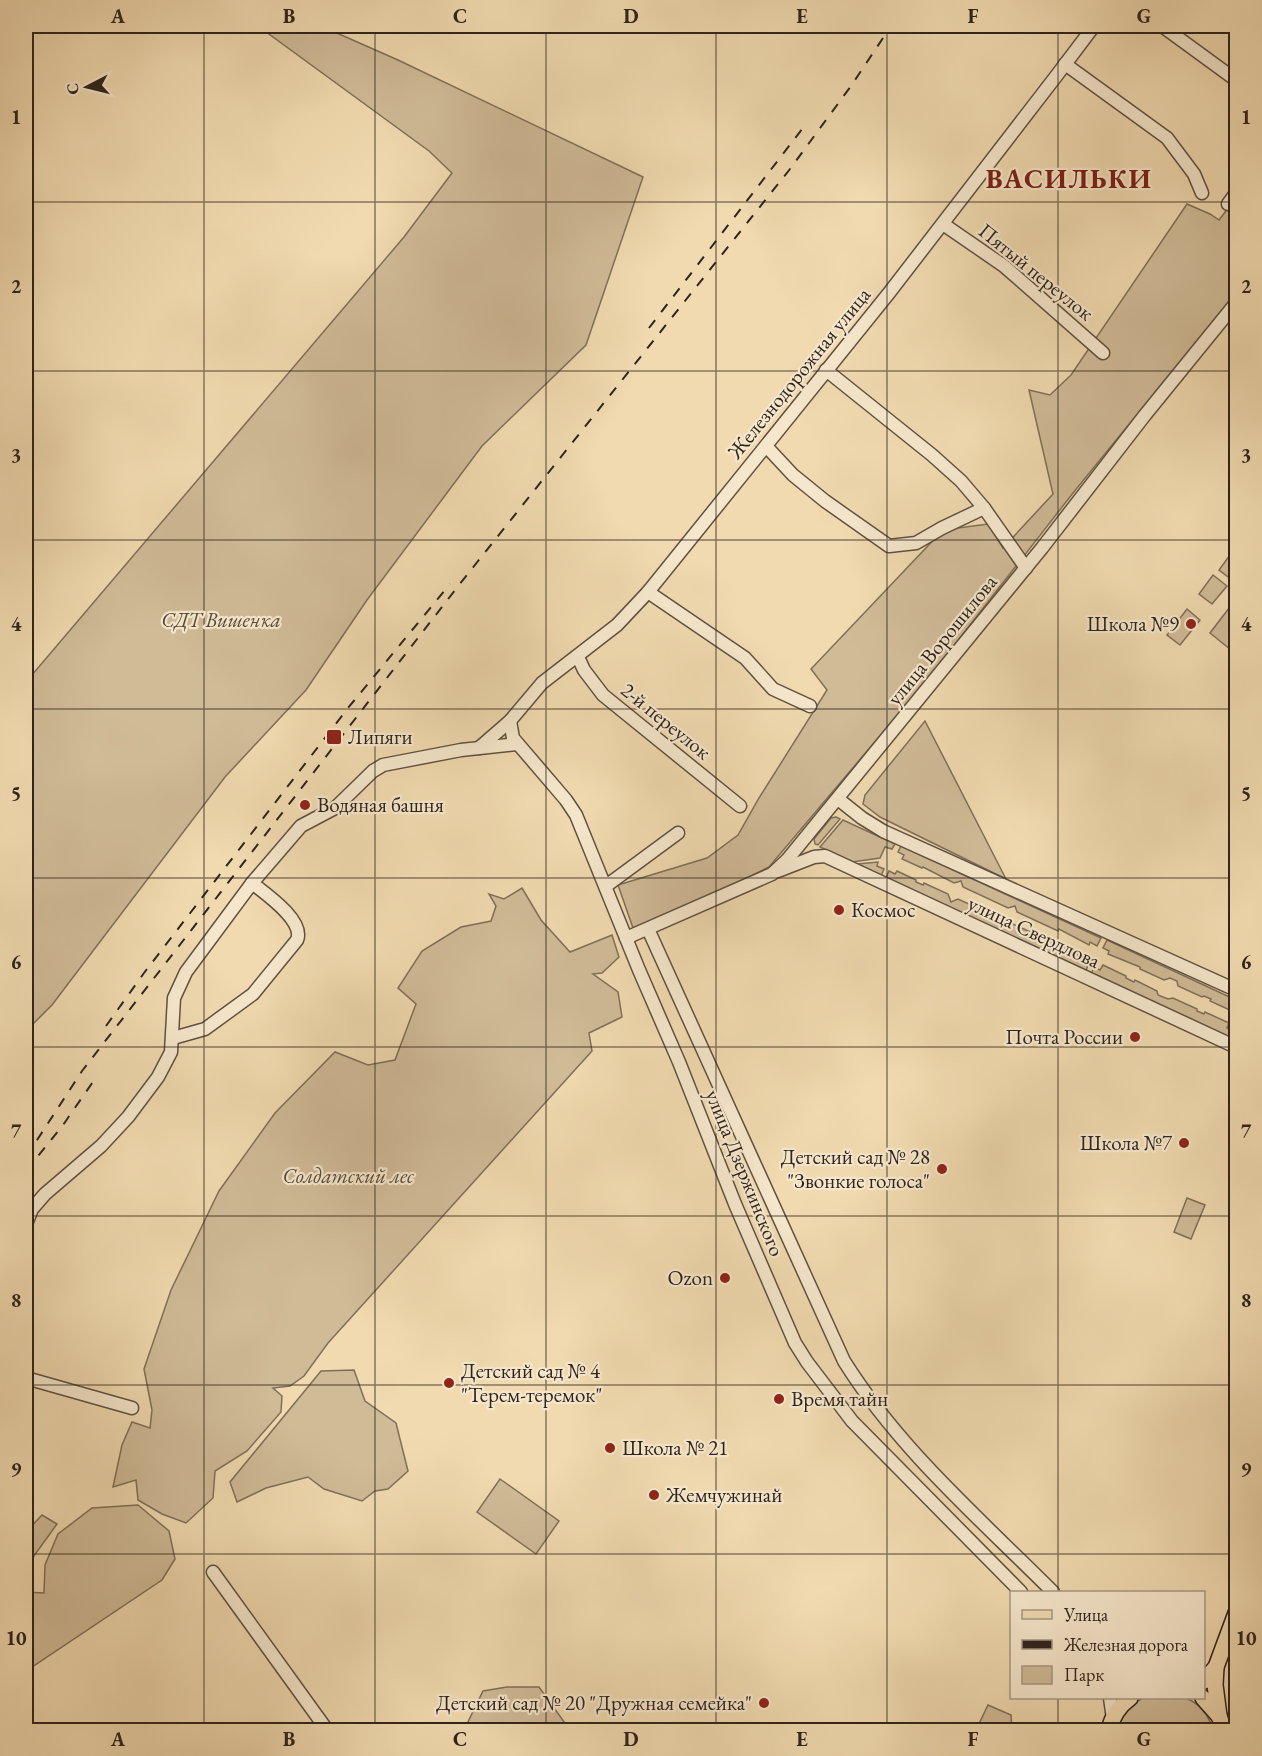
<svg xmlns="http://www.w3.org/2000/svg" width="1262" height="1756" viewBox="0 0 1262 1756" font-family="'EB Garamond',serif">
  <rect width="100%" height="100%" fill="#f1dab0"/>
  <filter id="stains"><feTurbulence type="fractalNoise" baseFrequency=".00333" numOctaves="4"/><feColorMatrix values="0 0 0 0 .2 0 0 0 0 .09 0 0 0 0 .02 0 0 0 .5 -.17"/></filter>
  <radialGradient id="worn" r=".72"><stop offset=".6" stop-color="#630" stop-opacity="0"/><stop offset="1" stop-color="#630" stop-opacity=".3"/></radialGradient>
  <g fill="#d0bb97" stroke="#7f6f5a" stroke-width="1.5">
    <path d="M258,26H321L398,60L643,177L586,345L482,446L367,600L306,690L225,777L52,1005L26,1031V682L404,237L452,173L429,151Z"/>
    <path d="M1236,198V293L1073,493L928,679L769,867L688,907L633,928L618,885L707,858L738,835L759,798L827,690L811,669L943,530L988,524L1003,548L1053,494L1029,390L1050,395L1071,375L1187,204L1210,214L1219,220Z"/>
    <path d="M1235,548L1236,550V574L1232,580L1219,570Z"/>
    <path d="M1213,575L1227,586L1212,604L1199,594Z"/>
    <path d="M1236,599V654L1210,633Z"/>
    <path d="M1187,609L1200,620L1180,645L1167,635Z"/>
    <path d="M925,721L1006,879L880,817L863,804L865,795Z"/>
    <path d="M836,817L840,819L818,845L815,844L814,839L831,818Z"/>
    <path d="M843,820L895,844L892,849L885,847L880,858L852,862L820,847Z"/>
    <path d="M901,846L1101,938L1097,946L1090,942L1089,945L1059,929L1058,931L1017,912L1015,906L1008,908L963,887L961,881L954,883L923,867L922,868L902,859L904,855L898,852Z"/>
    <path d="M878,862L877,866L884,869L881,876L857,864Z"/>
    <path d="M889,871L895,874L897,871L916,880V882L923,885L924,883L948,894L951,902L958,899L1002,919L1005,926L1013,924L1052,942V944L1058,948L1060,946L1084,957L1082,962L1088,965L1086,971L886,878Z"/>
    <path d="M522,888L541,920L570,952L612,935L619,957L602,973L593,974L618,992L622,1017L589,1033L592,1051L328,1343L304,1376L290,1386L273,1388L282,1396L281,1412L247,1451L215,1471L213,1498L186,1523L162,1514L138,1500L136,1480L113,1487L122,1445L132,1422L150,1428L152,1410L144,1369L171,1290L219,1191L275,1113L335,1052L368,1065L395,1060L416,1004L398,988L422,951L461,927L491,921L496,906L489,894L504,899Z"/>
    <path d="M1107,940L1236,1000V1008L1234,1012L1210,1001L1211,999L1204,996L1202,997L1178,986L1177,981L1170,978L1164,980L1140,969V967L1108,954L1109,951L1103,948Z"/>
    <path d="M1103,965L1126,976V978L1134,982L1135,980L1157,991L1158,995L1168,999L1173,998L1197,1009V1011L1204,1014L1205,1012L1229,1023L1227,1028L1233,1031L1230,1038L1091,974L1094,967L1100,970Z"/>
    <path d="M1187,1198L1205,1205L1191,1239L1174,1232Z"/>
    <path d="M354,1370L365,1401L396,1423L408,1471L388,1489L375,1491L362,1501L324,1489L308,1477L266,1488L237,1502L230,1482L321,1371Z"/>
    <path d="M500,1479L559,1521L536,1554L477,1512Z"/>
    <path d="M138,1505L169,1531L175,1559L162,1580L26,1671V1592L44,1593L45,1565L58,1534L92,1508Z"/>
    <path d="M42,1515L57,1524L26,1567V1532Z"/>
    <path d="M507,1687H539L570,1730H464L483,1691Z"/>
    <path d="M1143,1698H1186C1200,1704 1209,1716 1213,1730H1117C1122,1715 1129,1706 1143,1698Z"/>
    <path d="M988,1705L1011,1715L1012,1730H976Z"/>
  </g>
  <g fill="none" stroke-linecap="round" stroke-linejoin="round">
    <g stroke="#5f5142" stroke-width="15">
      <g id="minor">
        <path d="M1162,26L1236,80"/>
        <path d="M1065,64L1167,138L1194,174L1202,193"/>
        <path d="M1228,204L1236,193"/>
        <path d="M943,224L1004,266L1103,353"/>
        <path d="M826,370L932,455L961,481L984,508L1026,568"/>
        <path d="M766,446L793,475L825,501L889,546L916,543L942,528L984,508"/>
        <path d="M648,592L745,658L773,689L810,706"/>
        <path d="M578,657L584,670L603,695L740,806"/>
        <path d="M510,721L513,738L566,800L576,815L639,970L679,1062L735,1204L795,1343L807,1362L852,1421L1021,1592"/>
        <path d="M479,748L510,721L542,683L617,625L648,592L889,293L1057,75L1094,26"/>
        <path d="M838,799L862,818L883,831L1236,990"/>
        <path d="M778,871L814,857L825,856L1236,1047"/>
        <path d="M606,886L678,833"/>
        <path d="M648,929L844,1361C899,1449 980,1519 1053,1592"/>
        <path d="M626,938L772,874L787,860L1042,548L1145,415L1236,303"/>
        <path d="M173,1038L205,1029L253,994L297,940C305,921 266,894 252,883"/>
        <path d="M26,1224L32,1209L45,1194L101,1146L128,1117L158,1077L171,1052L174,998L186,972L252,883L301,826L335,808L373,771L383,765L461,750L517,744"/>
        <path d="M26,1378L132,1408"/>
        <path d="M213,1572L327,1730"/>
        <path d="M1110,1698L1113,1719"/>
      </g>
    </g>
    <g stroke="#2e231d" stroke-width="18">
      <g id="major">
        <path d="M1216,1667L1215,1685L1219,1716"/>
        <path d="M1204,1681L1216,1667L1236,1613"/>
        <path d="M1203,1698L1219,1716L1224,1730"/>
        <path d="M1109,1730C1112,1717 1119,1706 1130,1698"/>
      </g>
    </g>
    <use href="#minor" stroke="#f6e7cc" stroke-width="12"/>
    <use href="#major" stroke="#f1dab0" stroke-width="15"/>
    <g stroke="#2e231d" stroke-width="2" stroke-dasharray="10 10" stroke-linecap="butt">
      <path d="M649,328L806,124"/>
      <path d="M106,1026L144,973L348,708L450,584"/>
      <path d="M26,1157L82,1071L459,585L790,169L851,86L891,26"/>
      <path d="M26,1171L63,1125L97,1076"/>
    </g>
  </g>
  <path fill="none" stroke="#2e231d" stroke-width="1.5" stroke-opacity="0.55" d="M204,26V1730M375,26V1730M546,26V1730M716,26V1730M887,26V1730M1058,26V1592M26,202H1236M26,371H1236M26,540H1236M26,709H1236M26,878H1236M26,1047H1236M26,1216H1236M26,1385H1236M26,1554H1236M1058,1698V1730"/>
  <g fill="#8f2418" stroke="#f6e7cc" stroke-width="2">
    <circle cx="1191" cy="624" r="6"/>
    <rect x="326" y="729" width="16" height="16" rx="3"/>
    <circle cx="305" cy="805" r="6"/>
    <circle cx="839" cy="910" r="6"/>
    <circle cx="1135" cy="1037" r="6"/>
    <circle cx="1184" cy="1143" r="6"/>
    <circle cx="942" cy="1169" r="6"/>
    <circle cx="725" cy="1278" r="6"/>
    <circle cx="449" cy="1383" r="6"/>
    <circle cx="779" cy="1399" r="6"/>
    <circle cx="610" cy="1448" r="6"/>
    <circle cx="654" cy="1495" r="6"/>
    <circle cx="764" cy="1703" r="6"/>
  </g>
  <g text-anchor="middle" stroke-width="4.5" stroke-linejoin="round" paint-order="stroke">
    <g font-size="21" fill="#2e231d" stroke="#f6e7cc">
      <text transform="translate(1036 272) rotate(39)" y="7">Пятый переулок</text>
      <text transform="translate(799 373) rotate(-51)" y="7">Железнодорожная улица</text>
      <text transform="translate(942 640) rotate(-51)" y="7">улица Ворошилова</text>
      <text transform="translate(666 721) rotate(39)" y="7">2-й переулок</text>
      <text transform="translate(1034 932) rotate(25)" y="7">улица Свердлова</text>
      <text transform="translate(745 1173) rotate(68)" y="7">улица Дзержинского</text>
    </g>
    <g font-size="21" font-style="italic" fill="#56493c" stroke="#f6e7cc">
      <text x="221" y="627">СДТ Вишенка</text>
      <text x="348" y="1183">Солдатский лес</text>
    </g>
    <g font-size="21" fill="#2e231d" stroke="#f6e7cc" text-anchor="start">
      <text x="1179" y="631" text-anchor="end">Школа №9</text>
      <text x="348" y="744">Липяги</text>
      <text x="317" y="812">Водяная башня</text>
      <text x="851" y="917">Космос</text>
      <text x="1123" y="1044" text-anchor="end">Почта России</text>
      <text x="1172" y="1150" text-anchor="end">Школа №7</text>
      <text x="930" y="1164" text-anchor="end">Детский сад № 28<tspan x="930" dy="24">"Звонкие голоса"</tspan></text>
      <text x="713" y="1285" text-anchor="end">Ozon</text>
      <text x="461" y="1378">Детский сад № 4<tspan x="461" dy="24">"Терем-теремок"</tspan></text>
      <text x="791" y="1406">Время тайн</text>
      <text x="622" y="1455">Школа № 21</text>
      <text x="666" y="1502">Жемчужинай</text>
      <text x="752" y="1710" text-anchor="end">Детский сад № 20 "Дружная семейка"</text>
    </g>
    <g font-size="27" font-weight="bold" letter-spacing="1.5" fill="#7a1f14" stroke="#f6e7cc">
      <text x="1069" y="188">ВАСИЛЬКИ</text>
    </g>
  </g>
  <rect width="1262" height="1756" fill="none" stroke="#f1dab0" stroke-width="66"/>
  <rect x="1010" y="1591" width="195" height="108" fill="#f6e7cc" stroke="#a69986" stroke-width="1.5"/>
  <rect x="1022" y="1610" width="30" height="9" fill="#f1dab0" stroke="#a69986" stroke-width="1.5"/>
  <text x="1064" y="1621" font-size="18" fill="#2e231d">Улица</text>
  <rect x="1022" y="1640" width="30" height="9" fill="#2e231d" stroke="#a69986" stroke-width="1.5"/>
  <text x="1064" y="1651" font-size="18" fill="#2e231d">Железная дорога</text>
  <rect x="1022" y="1666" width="30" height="18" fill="#d0bb97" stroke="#a69986" stroke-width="1.5"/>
  <text x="1064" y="1681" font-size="18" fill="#2e231d">Парк</text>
  <g transform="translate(87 87) rotate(263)" stroke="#f6e7cc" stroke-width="4.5" paint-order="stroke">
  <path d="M0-4.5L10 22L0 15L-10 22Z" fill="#2e231d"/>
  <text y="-9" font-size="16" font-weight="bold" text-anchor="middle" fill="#2e231d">С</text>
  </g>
  <rect x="33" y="33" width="1196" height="1690" fill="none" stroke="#2e231d" stroke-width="2"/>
  <g font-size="20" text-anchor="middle" font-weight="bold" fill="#2e231d">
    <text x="118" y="23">A</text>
    <text x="289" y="23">B</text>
    <text x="460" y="23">C</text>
    <text x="631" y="23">D</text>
    <text x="802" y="23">E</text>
    <text x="973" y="23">F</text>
    <text x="1144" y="23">G</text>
    <text x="16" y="124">1</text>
    <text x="1246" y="124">1</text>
    <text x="16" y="293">2</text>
    <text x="1246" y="293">2</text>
    <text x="16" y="462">3</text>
    <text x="1246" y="462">3</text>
    <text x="16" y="631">4</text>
    <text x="1246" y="631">4</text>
    <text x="16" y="800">5</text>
    <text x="1246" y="800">5</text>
    <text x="16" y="969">6</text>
    <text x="1246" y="969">6</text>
    <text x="16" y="1138">7</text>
    <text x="1246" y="1138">7</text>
    <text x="16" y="1307">8</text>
    <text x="1246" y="1307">8</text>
    <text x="16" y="1476">9</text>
    <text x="1246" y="1476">9</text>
    <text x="16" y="1645">10</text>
    <text x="1246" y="1645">10</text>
    <text x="118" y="1746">A</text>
    <text x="289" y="1746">B</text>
    <text x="460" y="1746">C</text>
    <text x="631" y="1746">D</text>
    <text x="802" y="1746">E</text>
    <text x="973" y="1746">F</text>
    <text x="1144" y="1746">G</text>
  </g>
  <rect width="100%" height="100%" filter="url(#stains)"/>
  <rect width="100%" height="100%" fill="url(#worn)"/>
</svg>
